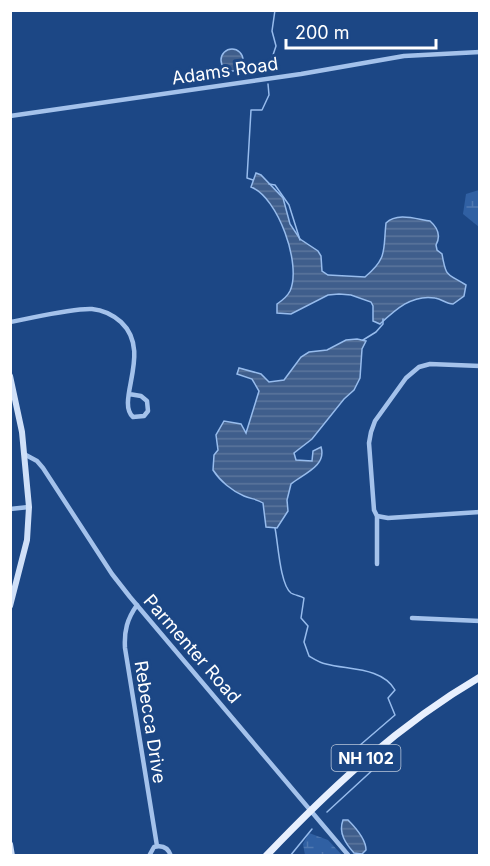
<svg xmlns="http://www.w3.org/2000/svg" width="490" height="866" viewBox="0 0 490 866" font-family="Inter,sans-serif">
  <defs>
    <pattern id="wetland-marsh" width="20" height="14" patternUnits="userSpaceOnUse" patternTransform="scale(1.5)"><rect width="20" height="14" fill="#3060a3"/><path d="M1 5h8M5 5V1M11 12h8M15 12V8" fill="none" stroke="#4f78b1"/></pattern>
    <pattern id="water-rules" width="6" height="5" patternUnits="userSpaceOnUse" patternTransform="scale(1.5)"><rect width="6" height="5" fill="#3f5e8c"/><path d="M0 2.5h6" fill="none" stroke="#5c769d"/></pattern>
  </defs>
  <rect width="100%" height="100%" fill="#1c4785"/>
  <g fill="url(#wetland-marsh)">
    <path d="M479,190H480L479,227L463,214L466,194Z"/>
    <path d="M309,833L328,840L342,855H305L303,844Z"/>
  </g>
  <g fill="url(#water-rules)" stroke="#97bced" stroke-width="1.5">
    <circle cx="232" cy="60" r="11"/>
    <path d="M256,173L261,175L283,198L290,224L300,239L318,251L321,256L322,271L328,275L365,277C388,258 383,250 386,223C397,212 416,219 430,221C438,228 441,236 436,245L437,250L442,254C446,278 447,273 466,285L464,296L453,304C446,304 442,299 435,298C412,294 395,310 380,324L373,321V306L371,302L351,295L339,294L328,295L291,314L277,313V304C283,300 287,297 290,291C302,265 278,197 251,187Z"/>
    <path d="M357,339L366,341L362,349L360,378L354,390L344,399L312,439L294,453L296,460L312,461L313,451L321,447C327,466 303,474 291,484L287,500L288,511L277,528L266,527L263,503C257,499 251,499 244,496C232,491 220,481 213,470L214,455L218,450L216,435L224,421L241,424L246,433L259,391L252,379L237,374L239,368L261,374L269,382L284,380L301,357L309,352L327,350L346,340Z"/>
    <path d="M343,820H348C356,828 366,839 366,850L362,854L354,853C346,844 338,833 343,820Z"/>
  </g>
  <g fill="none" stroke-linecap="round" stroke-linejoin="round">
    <g stroke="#97bced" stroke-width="1.5">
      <path d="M267,73L276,46L272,31L275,10"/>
      <path d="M253,180L247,178L251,110H262L269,95L268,84"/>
      <path d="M269,184L275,185L289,205L300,240"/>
      <path d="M363,340L376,332L383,324V319"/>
      <path d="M275,528C278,542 280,585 291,593C294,595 301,596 304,598L301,618L308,626L304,642L309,656C314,659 320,663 326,664C348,670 382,667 395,690L388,698L395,715L359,746"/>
      <path d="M327,812L377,766L375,763"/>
      <path d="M290,856L312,829"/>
    </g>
    <g stroke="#a4c2eb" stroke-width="4.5">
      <path d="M10,116L301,74L404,56L480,52"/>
      <path d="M10,322C33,318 71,308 92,309C103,310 113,315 121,322C153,352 115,401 133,417L144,416L148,411L147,401L141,396L129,394"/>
      <path d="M24,454L37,461L43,468L112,574L130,597L349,856"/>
      <path d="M10,509L29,507"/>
      <path d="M377,516L388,518L480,512"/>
      <path d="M377,564V516L374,510L369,443L371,432L375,421L406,378L419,367L430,364L480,366"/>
      <path d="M137,605C127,619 124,631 125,648L157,846"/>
      <path d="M412,618L480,621"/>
      <path d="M149,856L154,847C162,845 168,847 171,856"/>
    </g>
    <g stroke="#d0e0f8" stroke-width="6">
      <path d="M10,376L22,432L29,507L27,540L10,606"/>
      <path d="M10,844L12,856"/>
    </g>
    <path stroke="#e8f0fe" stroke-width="7" d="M266,856C331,788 398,725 480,677"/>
  </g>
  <g text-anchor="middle" stroke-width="6" stroke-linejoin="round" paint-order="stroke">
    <rect fill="#1c4785" stroke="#bbc8da" stroke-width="1.5" x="331.5" y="745" width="69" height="26" rx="4.5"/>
    <g font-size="16" font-weight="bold" fill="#fff">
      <text x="366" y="764">NH 102</text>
    </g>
    <g font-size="18" fill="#fff" stroke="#1c4785">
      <text transform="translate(225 71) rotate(-8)" y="6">Adams Road</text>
      <text transform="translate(192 649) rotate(49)" y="6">Parmenter Road</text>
      <text transform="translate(150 722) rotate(81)" y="6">Rebecca Drive</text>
    </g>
  </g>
  <rect width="490" height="866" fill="none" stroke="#ffffff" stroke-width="24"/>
  <path d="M286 39v9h150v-9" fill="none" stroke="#ffffff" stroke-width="3"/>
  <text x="295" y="39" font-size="18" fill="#ffffff" stroke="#1c4785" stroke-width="4.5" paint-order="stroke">200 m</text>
</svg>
